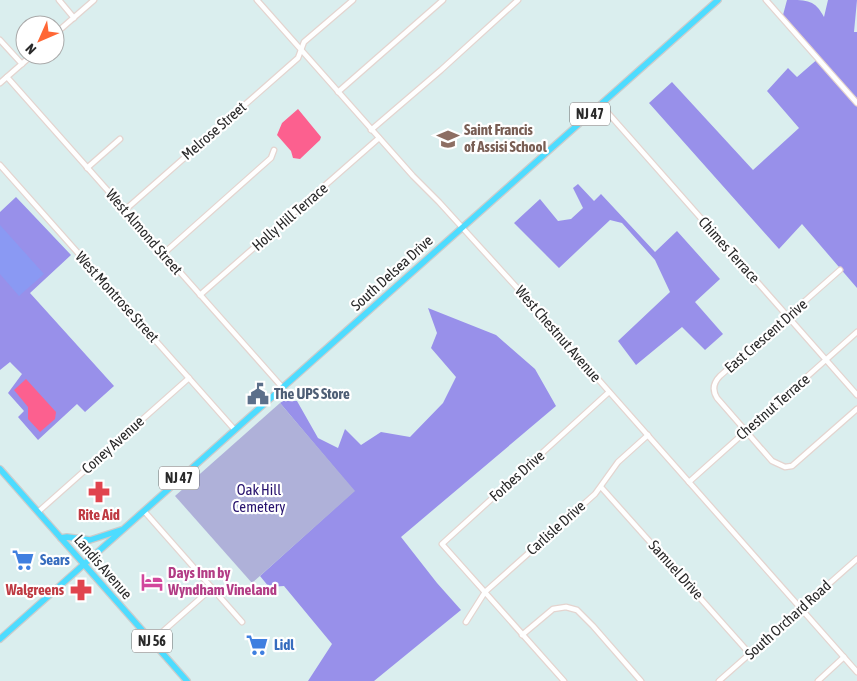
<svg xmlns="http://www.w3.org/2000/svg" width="857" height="681" viewBox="0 0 857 681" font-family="'Asap Condensed',sans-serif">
  <rect width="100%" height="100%" fill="#daeeee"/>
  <g fill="#9890ea">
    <path d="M787,0C808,0 815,0 824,17L828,0H857L854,32H857V288L802,224L779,249L649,103L672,82L753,170L799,128L767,91L788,68L797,77L820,57L783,15Z"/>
    <path d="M578,184L594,201L601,194L655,252L677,231L720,279L695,302L723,334L705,350L682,327L636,365L618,341L670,292L655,260L622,223L610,220L559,268L514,223L540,199L558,221L571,219L583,208L573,188Z"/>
    <path d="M16,197L71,255L30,293L114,386L85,412L77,404L38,440L18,417L24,411L8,393L22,374L10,362L0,370V212Z"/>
    <path d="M428,308L496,335L535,369L556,406L401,537L437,583L461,610L374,681H308L332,644L284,586L269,587L260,576L354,491L280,403L283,401H297L318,438L338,448L345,429L361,445L381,432L410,437L443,403L456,377L431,348L437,333Z"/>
  </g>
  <path fill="#afb1d9" d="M280,403L355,491L252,583L175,496Z"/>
  <path fill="#8a99f3" d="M0,225L44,274L19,296L0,274Z"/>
  <g fill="#fc608f">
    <path d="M298,109L321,137L320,140L300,159L293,158L291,151L277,135L282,123Z"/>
    <path d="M26,379L56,412L55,419L40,432L28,419V407L14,390Z"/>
  </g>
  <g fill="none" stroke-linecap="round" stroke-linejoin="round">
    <g stroke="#e4d4cf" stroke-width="7">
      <g id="minor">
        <path d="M59,0L74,18"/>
        <path d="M257,0L413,176L439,202L529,301L857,672"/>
        <path d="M766,0L857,103"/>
        <path d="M55,34L94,0"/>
        <path d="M0,40L22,64"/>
        <path d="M7,77L282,387"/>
        <path d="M0,83L32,55"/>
        <path d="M338,92L443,0"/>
        <path d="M601,105L857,395"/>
        <path d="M371,130L441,70L518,0"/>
        <path d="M0,165L234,429"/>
        <path d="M87,168L120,139"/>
        <path d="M125,210L298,58L304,42L353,0"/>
        <path d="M163,254L271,158L274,150"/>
        <path d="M840,270L720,376C713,383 712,390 717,398L772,461L785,467L792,466L857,409"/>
        <path d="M200,295L379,138"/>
        <path d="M689,482L857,332"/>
        <path d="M601,487L750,654"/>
        <path d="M144,511L242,622"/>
        <path d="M38,512L189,378"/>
        <path d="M466,622L485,592L595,494L618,462L648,435"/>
        <path d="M522,635L553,609L566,607L577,610L593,626L641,681"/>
        <path d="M152,641L212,588"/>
        <path d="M564,681L442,544L609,392"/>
        <path d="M719,681L857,559"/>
        <path d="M818,681L844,657"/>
      </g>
    </g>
    <g stroke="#ccc" stroke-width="8">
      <g id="major">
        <path d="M0,469L187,681"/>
        <path d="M61,538L67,537L90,540L121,530"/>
        <path d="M0,639L718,0"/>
      </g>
    </g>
    <use href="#minor" stroke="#fff" stroke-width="4.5"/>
    <use href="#major" stroke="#4ddcff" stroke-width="5.5"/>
  </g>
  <defs>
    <g id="school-bare" transform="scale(1.725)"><path d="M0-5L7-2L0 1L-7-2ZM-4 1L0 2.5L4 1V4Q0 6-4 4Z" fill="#8d6e63" stroke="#fff" stroke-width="2.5" paint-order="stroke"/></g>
    <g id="civic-bare" transform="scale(1.725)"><path d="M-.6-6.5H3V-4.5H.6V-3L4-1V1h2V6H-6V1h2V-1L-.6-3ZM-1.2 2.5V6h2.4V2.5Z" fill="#5c6f8a" stroke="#fff" stroke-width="2.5" paint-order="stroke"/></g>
    <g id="pharmacy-bare" transform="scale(1.725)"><path d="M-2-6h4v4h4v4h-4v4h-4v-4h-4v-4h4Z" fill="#e0444e" stroke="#fff" stroke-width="2.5" paint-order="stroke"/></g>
    <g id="supermarket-bare" transform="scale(1.725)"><path d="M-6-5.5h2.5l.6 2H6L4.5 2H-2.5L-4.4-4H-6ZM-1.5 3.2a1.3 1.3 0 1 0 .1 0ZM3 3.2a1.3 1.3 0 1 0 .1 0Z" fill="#3f7fe0" stroke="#fff" stroke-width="2.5" paint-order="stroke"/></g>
    <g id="hotel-bare" transform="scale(1.725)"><path d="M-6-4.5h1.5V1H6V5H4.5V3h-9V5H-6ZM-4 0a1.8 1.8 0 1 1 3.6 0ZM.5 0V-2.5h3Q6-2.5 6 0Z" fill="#d1479c" stroke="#fff" stroke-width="2.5" paint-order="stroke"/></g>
  </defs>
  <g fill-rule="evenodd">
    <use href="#school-bare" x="448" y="139"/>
    <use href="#civic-bare" x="258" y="394"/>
    <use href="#pharmacy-bare" x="99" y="492"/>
    <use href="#supermarket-bare" x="23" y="560"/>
    <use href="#hotel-bare" x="152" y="582"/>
    <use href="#pharmacy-bare" x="81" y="590"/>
    <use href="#supermarket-bare" x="257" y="645"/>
  </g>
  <g text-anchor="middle" stroke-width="4.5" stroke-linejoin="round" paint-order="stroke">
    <g fill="#fff" stroke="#6a6a6a" stroke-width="1">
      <rect x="570" y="102.5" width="40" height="23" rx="4"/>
      <rect x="159" y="466.5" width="40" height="23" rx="4"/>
      <rect x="132" y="629.5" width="40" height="23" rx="4"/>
    </g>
    <g font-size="14" font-weight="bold" fill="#2a2a2a">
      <text x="590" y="119">NJ 47</text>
      <text x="179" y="483">NJ 47</text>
      <text x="152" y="646">NJ 56</text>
    </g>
    <g font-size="15" font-weight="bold" fill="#785e54" stroke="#fff" text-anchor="start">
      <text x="464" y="135">Saint Francis<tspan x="464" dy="17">of Assisi School</tspan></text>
    </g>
    <g font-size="15" fill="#2a2a2a" stroke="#fff">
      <text transform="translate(214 131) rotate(-41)" y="5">Melrose Street</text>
      <text transform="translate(290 217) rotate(-41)" y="5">Holly Hill Terrace</text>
      <text transform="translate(144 232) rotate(49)" y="5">West Almond Street</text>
      <text transform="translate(729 250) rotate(48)" y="5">Chimes Terrace</text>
      <text transform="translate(392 273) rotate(-42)" y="5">South Delsea Drive</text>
      <text transform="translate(117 297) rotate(48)" y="5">West Montrose Street</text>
      <text transform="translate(558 334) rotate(49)" y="5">West Chestnut Avenue</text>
      <text transform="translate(766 336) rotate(-41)" y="5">East Crescent Drive</text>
      <text transform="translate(773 407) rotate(-41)" y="5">Chestnut Terrace</text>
      <text transform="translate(113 445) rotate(-42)" y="5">Coney Avenue</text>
      <text transform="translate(517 476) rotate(-42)" y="5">Forbes Drive</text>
      <text transform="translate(556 528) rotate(-42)" y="5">Carlisle Drive</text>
      <text transform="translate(103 567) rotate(49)" y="5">Landis Avenue</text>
      <text transform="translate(676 570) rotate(48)" y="5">Samuel Drive</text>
      <text transform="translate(788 620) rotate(-42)" y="5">South Orchard Road</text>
    </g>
    <g font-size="15" font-weight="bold" fill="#4e5e75" stroke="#fff" text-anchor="start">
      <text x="274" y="399">The UPS Store</text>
    </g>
    <g font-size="15" fill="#27126e" stroke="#fff">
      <text x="259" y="495">Oak Hill<tspan x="259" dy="17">Cemetery</tspan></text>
    </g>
    <g font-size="15" font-weight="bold" fill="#be3a42" stroke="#fff">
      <text x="99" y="520">Rite Aid</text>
      <text x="64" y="595" text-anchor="end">Walgreens</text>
    </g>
    <g font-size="15" font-weight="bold" fill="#366cbe" stroke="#fff" text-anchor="start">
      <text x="40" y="565">Sears</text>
      <text x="274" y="650">Lidl</text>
    </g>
    <g font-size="15" font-weight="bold" fill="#b23c85" stroke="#fff" text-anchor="start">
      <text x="168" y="578">Days Inn by<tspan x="168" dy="17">Wyndham Vineland</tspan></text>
    </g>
  </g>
  <g transform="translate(40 40) rotate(225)"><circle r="24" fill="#ffffff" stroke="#aaaaaa"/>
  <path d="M0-4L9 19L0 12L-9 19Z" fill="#ff6735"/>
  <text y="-8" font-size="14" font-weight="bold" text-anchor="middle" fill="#2a2a2a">N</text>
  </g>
</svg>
